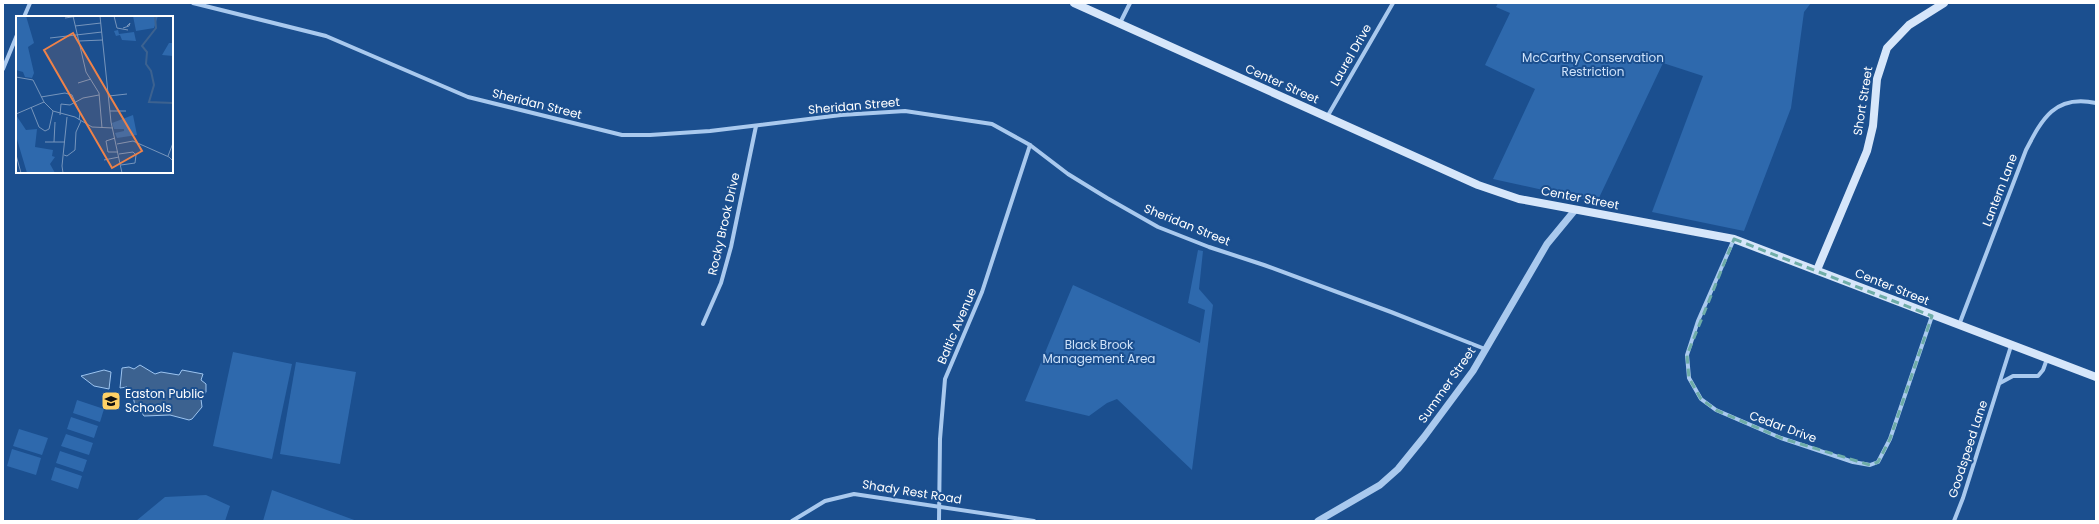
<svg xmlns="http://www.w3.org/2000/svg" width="2099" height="524" viewBox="0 0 2099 524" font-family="Poppins,sans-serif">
  <rect width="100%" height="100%" fill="#1b4f8f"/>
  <g fill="#2e69ad">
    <path d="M1498,3H1811L1804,12L1791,108L1744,231L1652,212L1703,76L1663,63L1597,202L1493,179L1535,89L1485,65L1510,13L1496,7Z"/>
    <path d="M1198,250L1203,251L1199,289L1213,305L1192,470L1117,399L1107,403L1089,416L1025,401L1073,285L1200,343L1205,310L1188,303Z"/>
    <path d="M233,352L292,364L272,459L213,446Z"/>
    <path d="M296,362L356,372L340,464L280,454Z"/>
    <path d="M77,400L104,409L100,422L73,413Z"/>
    <path d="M71,417L98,426L94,438L67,429Z"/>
    <path d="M19,429L48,438L42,455L13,446Z"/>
    <path d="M66,434L93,443L89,455L61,446Z"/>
    <path d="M12,449L41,458L36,475L7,466Z"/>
    <path d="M60,451L87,460L83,472L56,463Z"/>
    <path d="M55,467L82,476L78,489L51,480Z"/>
    <path d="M272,490L357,521H263Z"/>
    <path d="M206,495L230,506L225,521H136L165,497Z"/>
  </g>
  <g fill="#3c6290" stroke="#9cc4f0">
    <path d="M140,365L155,374L161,372L179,375L182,370L203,374L201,380L206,384V392L201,399L202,407L192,419L189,420L170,415L144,416L140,410L134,408C136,401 131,392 127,387L120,388L122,368L129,367L134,369Z"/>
    <path d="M104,370L111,372L109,389L94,386L81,376Z"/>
  </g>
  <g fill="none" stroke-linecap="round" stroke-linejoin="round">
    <g stroke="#a9c9ee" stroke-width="4">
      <path d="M193,3L326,36L468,97L622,135H650L710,131L841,115L905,111L992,124L1030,145L1068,174L1107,198L1158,227L1209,247L1264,265L1391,312L1485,349"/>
      <path d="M24,17L30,3"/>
      <path d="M1120,23L1130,3"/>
      <path d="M3,69L17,35"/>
      <path d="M1327,117L1393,3"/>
      <path d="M1734,239L1698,321L1687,355L1689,378L1701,399L1716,410L1781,438L1853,462L1870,465L1878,462L1890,439L1932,316"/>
      <path d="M703,324L721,283L731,247L756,126"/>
      <path d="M1959,325L2026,150C2042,119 2055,94 2096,103"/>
      <path d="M2000,383L2013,376H2038L2043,370L2047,359"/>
      <path d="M792,521L825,501L854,494L1034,521"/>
      <path d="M939,521L940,439L945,379L982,292L1030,145"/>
      <path d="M1954,521L1963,498L2011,346"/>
    </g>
    <path stroke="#a9c9ee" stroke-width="7" d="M1318,521L1380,485L1398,469L1424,437L1473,371L1547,244L1575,210"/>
    <g stroke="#d6e6fa" stroke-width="8">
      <path d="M1074,3L1478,185L1519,199L1734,239L2096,377"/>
      <path d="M1817,270L1867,151L1873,126L1877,79L1887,48L1909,25L1944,3"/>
    </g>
  </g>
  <path fill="none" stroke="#6fada8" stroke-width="3" stroke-dasharray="8 5" stroke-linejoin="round" d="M1734,239L1932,316L1890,439L1878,462L1870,465L1781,438L1716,410L1701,399L1689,378L1687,355Z"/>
  <defs>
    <g id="school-square" transform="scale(1)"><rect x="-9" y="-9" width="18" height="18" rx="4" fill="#ffd166" stroke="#1b4f8f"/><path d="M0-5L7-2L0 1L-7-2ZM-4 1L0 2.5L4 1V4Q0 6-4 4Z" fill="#111"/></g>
  </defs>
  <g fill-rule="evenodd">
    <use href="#school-square" x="111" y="401"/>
  </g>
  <g text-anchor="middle" stroke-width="4" stroke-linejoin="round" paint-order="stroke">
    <g font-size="12" fill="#fff" stroke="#1b4f8f">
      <text transform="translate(1351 55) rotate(-60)" y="4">Laurel Drive</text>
      <text transform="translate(1282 84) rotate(24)" y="4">Center Street</text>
      <text transform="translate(1863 101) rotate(-81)" y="4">Short Street</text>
      <text transform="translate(537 104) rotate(14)" y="4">Sheridan Street</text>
      <text transform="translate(854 106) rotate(-5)" y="4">Sheridan Street</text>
      <text transform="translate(2000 190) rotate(-69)" y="4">Lantern Lane</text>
      <text transform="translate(1580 198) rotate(11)" y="4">Center Street</text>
      <text transform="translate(724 224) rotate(-77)" y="4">Rocky Brook Drive</text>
      <text transform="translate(1187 225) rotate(22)" y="4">Sheridan Street</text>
      <text transform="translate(1892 287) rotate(22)" y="4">Center Street</text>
      <text transform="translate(957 326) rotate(-67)" y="4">Baltic Avenue</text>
      <text transform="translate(1447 385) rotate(-55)" y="4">Summer Street</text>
      <text transform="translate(1783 427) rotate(20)" y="4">Cedar Drive</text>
      <text transform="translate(1968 449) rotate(-72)" y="4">Goodspeed Lane</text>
      <text transform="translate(912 492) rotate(9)" y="4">Shady Rest Road</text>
    </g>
    <g font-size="12" fill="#cfe3fa" stroke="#1b4f8f">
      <text x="1593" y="62">McCarthy Conservation<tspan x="1593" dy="14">Restriction</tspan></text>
      <text x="1099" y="349">Black Brook<tspan x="1099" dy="14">Management Area</tspan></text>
    </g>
    <g font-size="12" fill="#fff" stroke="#1b4f8f" text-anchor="start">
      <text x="125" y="398">Easton Public<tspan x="125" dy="14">Schools</tspan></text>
    </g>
  </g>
  <g transform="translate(16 16)">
    <rect width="157" height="157" fill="#1b4f8f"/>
    <path d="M0,0H10L18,27L12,31L18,57L16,62L9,61L7,56L0,54ZM117,0H142L138,12L120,15ZM102,14L103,18L118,16L120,25L106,24L104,19L100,20L98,15ZM153,27H157V40L146,39ZM0,99L10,114L21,113L19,131L37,134L36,140L39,141L34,148L39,157H11L0,120ZM117,99L121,119L101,122L99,117L108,115V113H98L96,107Z" fill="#2e69ad"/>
    <path fill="none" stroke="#3c6290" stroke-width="2" d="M139,0L140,12L126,30L131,36L130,48L135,55L138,69L133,86L157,87"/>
    <path fill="none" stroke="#7695bc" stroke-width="1" d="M57,0L70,56L83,77L86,112M84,0L95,106L106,157M98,0L101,12L112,14M49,2L63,0M59,10L85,7M107,12L113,10L114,7L111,10M34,22L86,16M63,25L87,24M0,61L17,64L28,86L37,95L59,101L76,111L97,112M62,67L75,63M93,80L111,78M25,81L49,77L56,79L64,97L63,104M15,91L23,111L29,115L33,113L37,95M94,95H110M0,98L28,86M44,99L45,88L54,89L67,82L83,79M51,101L46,150L47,157H58M99,122L90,125L92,136H102M29,126H49M38,126L39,106M101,128L117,125L153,141L157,145M103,138L117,136L120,139L119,147L105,149M0,139L5,157M48,139L51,140L59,134L60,116L65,105M152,140L157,127M88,144L103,141"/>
    <path fill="#ee8249" fill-opacity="0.15" stroke="#ee8249" stroke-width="2" d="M57,17L126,135L96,152L28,34Z"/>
    <rect width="157" height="157" fill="none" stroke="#fff" stroke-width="2"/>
  </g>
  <rect width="2099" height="524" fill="none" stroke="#ffffff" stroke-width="8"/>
</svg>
